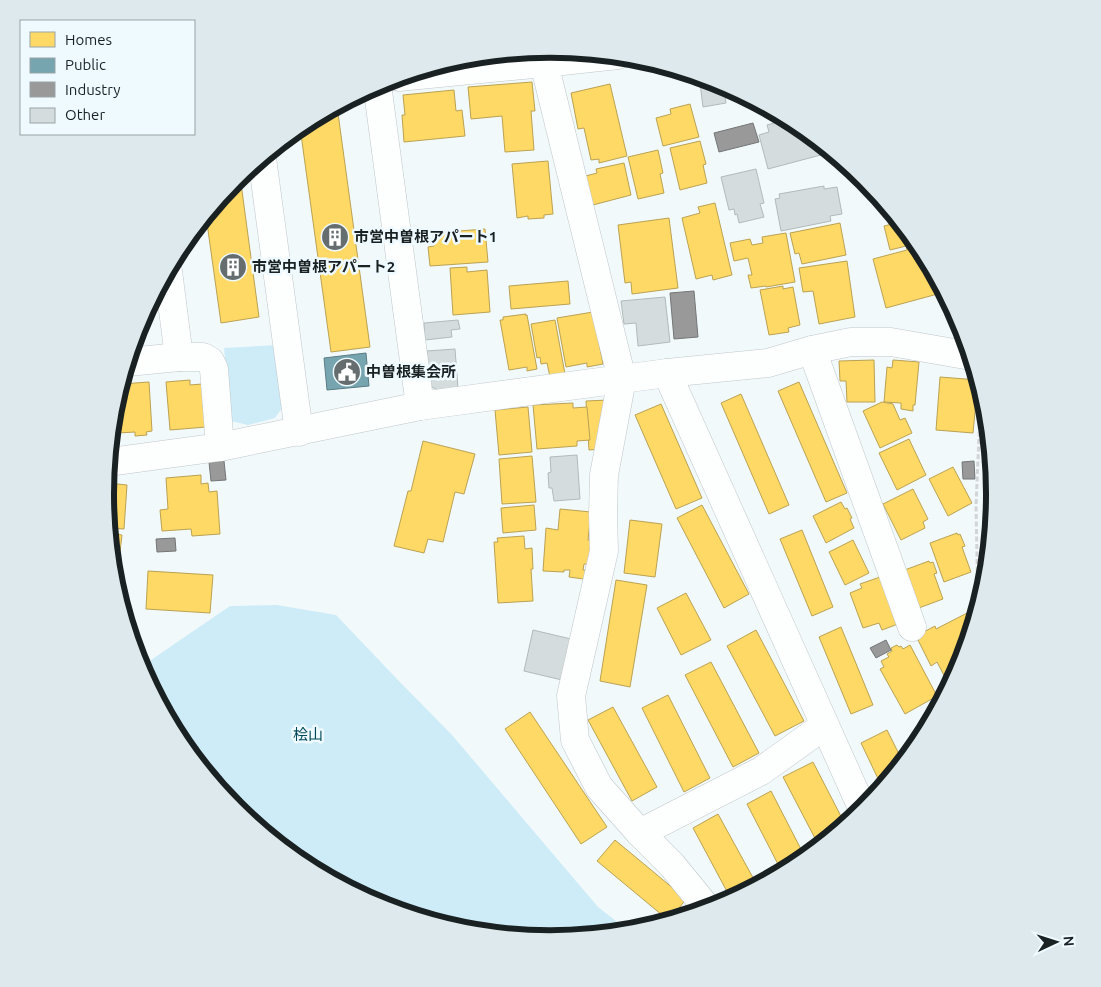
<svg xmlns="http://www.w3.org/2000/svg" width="1101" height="987" viewBox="0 0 1101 987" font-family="Ubuntu,'Noto Sans JP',sans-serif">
  <rect width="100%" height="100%" fill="#f2f9fb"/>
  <g fill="#cdecf7">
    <path d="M278,345L284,405L275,418L248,425L231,421L224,348Z"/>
    <path d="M277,605L336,615L395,677L452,735L598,907L629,931L550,938L463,930L380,904L303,863L236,808L181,740L148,679L151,660L230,606Z"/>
  </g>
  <g fill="#ffd966" stroke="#baa252">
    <path d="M532,82L535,111H531L534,150L505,152L502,116L471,119L468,87Z"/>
    <path d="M610,84L627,156L599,163V159L591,160L584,128L578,129L571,93Z"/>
    <path d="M454,90L456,111L462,110L465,136L404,142L402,115H405L403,95Z"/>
    <path d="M690,104L699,137L663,146L656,118L671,114L670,109Z"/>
    <path d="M337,106L370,347L331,352L300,127Z"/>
    <path d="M700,141L706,164L703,165L707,183L680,190L670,148Z"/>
    <path d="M658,150L663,173L660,174L664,193L638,199L628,157Z"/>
    <path d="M548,161L553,214L544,215V218L528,219V216L517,218L512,164Z"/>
    <path d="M624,163L631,195L589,206L582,177L597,173L596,169Z"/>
    <path d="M240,176L259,317L221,323L206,216Z"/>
    <path d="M715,203L732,275L713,280L712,275L696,279L682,218L700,213L698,207Z"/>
    <path d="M669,218L678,288L632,294L631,282L625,283L618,225Z"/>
    <path d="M900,222L913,238L914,242H916L920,247L945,292L886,308L873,259L907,250L906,246L890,250L884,226Z"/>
    <path d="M840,223L846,255L802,264L799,253L795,254L790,233Z"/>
    <path d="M485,229L488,262L430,266L428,247L434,246L433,233Z"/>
    <path d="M786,233L795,282L766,287V286L751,288L748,275H752L748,258L734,261L730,243L750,239L752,245L763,243L762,237Z"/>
    <path d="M847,261L855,317L819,324L813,291L803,292L799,268Z"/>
    <path d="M467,267V272L487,270L490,312L453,315L450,268Z"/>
    <path d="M568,281L570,304L511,309L509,286Z"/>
    <path d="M783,286V289L793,287L800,325L788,328L789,332L769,335L760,290Z"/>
    <path d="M146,312L148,331L137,332L140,323Z"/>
    <path d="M593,312L603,364L587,367V363L566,367L557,318Z"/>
    <path d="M526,314V316L527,315L537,369L527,371V367L509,370L500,320H503V317Z"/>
    <path d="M555,320L565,374L550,377L547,363L541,364L540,357L537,358L531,324Z"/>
    <path d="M874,360L875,402H847L846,381H840L839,361Z"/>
    <path d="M893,360L919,362L915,405H913V411L901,409V403L884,402L887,367L892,368Z"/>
    <path d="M940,377L978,380L973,433L936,430Z"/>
    <path d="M190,380V385L202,384L206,427L170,430L166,382Z"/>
    <path d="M149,382L152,431L146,432L147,435L135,436V432L118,433L116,402L121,384Z"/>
    <path d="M799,382L847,493L826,502L778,391Z"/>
    <path d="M741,394L789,505L769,514L721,403Z"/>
    <path d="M609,400L600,449L589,450L586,401Z"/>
    <path d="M882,402L893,404L900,420L905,418L912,433L880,448L863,411Z"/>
    <path d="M573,403V408L587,407L590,440L577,441V446L537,449L533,405Z"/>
    <path d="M661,404L702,498L676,509L635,415Z"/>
    <path d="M528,407L532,452L499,455L495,410Z"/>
    <path d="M909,439L926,475L897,490L879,453Z"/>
    <path d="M423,441L475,454L464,494L455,492L443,542L428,539L424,553L394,546L408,491H411Z"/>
    <path d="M532,456L536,502L502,504L499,459Z"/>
    <path d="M953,467L972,503L948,516L929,479Z"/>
    <path d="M201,475V484L208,483L209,492L217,491L220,534L192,536L191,529L162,531L160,510L168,509L166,478Z"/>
    <path d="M107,483L127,485L124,529L109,528L106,493Z"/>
    <path d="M913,489L928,519L923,522L925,528L901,540L883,504Z"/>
    <path d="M841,502L845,509L847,508L852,518L850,519L854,528L826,543L813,516Z"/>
    <path d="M534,505L536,530L503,533L501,508Z"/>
    <path d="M702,505L749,594L724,608L677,518Z"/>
    <path d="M560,509L591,512L588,540H592L593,564H584L583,570H592L591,580L569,577L570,570H564V572L543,571L546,528L558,530Z"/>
    <path d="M630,520L662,524L655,577L624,573Z"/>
    <path d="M802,530L833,607L812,616L780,539Z"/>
    <path d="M110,533L122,535L116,585L114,580Z"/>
    <path d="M957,533L958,535L960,534L965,546L962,547L971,572L944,582L930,543Z"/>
    <path d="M524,536L525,549L532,548L533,569H531L533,601L498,603L494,542H498L497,538Z"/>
    <path d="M853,540L869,573L845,585L829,552Z"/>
    <path d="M929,561L930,563L933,562L937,573L934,574L943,599L916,609L902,571Z"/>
    <path d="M148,571L213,575L210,613L146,609Z"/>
    <path d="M880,577L898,624L882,630L879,623L863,628L850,593L862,588L860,584Z"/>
    <path d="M616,580L647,585L630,687L600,681Z"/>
    <path d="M686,593L711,640L681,655L657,608Z"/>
    <path d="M969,612L974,623L972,629L968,631L970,635L961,664L953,679V678L947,681L937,662L931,666L916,636L935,626L936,629Z"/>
    <path d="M841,627L873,705L851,714L819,637Z"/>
    <path d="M756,630L804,721L775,736L727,646Z"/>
    <path d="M897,645L899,647L901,646L903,649L910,645L937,696L905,714L880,669L884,667L881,661L889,657L887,654L892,651L891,648Z"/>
    <path d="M711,662L759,753L733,767L685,675Z"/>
    <path d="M668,695L710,778L684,792L642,708Z"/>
    <path d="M613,707L657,787L632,801L588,720Z"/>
    <path d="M530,712L607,827L581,844L505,729Z"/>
    <path d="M887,730L903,762L882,787L861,743Z"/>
    <path d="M813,762L845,824L819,846L783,777Z"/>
    <path d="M771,791L805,857L797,863L782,872L747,804Z"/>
    <path d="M718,814L757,885L731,899L693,828Z"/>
    <path d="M615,840L686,899L670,920H668L597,861Z"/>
  </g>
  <path fill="#76a5af" stroke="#5a7d85" d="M366,353L369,386L327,390L324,358Z"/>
  <g fill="#999" stroke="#737576">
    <path d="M753,123L759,142L719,152L714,133Z"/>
    <path d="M694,291L698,337L674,339L670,293Z"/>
    <path d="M224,461L226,480L211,481L209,462Z"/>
    <path d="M974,461L975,479H963L962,462Z"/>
    <path d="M175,538L176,551L157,552L156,539Z"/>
    <path d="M886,640L891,650L876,658L870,648Z"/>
  </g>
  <g fill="#d5dcdd" stroke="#b3babb">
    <path d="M714,81L723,84L726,103L703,107L700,83Z"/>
    <path d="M789,119L798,124L832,152L768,169L759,135L769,132L767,125Z"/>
    <path d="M756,169L764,203L760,204L764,217L739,223L737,214L735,215L734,209L729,210L721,177Z"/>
    <path d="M824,186V189L837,187L842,214L830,216L831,221L781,231L775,199L780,198L779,194Z"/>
    <path d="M665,297L670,342L638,346L636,323L624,324L621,301Z"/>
    <path d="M458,320L460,329L451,330L452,337L425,340L424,323Z"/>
    <path d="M455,349L458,388L438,390L430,386L427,351Z"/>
    <path d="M577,455L580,499L554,501L552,488H549L548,473L551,472L550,457Z"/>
    <path d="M533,630L571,639L562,680L524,671Z"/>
  </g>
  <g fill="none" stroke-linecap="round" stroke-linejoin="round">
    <g stroke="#c0c7ca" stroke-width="29">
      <g id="street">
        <path d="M618,55L544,63L622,379L604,475L603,514L604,551L571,696L575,740L599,787L640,833L761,771L824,726"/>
        <path d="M399,77L544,63"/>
        <path d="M377,84L420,406"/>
        <path d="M262,158L299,432"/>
        <path d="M168,271L179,357"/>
        <path d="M812,350L912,627"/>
        <path d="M128,362L179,357H203L210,361L214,369L220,447"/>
        <path d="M667,373L863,810"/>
        <path d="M109,462L220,447L420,406L667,373L768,363L812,350L851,342H891L971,356"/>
        <path d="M640,833L672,865L707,908"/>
      </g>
    </g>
    <path stroke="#d3d4d6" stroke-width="3" stroke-dasharray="5 2.5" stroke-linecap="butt" d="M978,609L976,506L981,389"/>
    <use href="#street" stroke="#fdfefe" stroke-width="28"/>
  </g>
  <defs>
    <g id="building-disc" transform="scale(1.4375)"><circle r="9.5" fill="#666d6f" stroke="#eefaff"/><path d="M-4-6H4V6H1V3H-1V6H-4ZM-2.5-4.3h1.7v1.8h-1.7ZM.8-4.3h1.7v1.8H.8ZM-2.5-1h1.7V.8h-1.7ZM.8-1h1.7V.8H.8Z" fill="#fff"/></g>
    <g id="civic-disc" transform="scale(1.4375)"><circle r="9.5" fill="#666d6f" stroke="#eefaff"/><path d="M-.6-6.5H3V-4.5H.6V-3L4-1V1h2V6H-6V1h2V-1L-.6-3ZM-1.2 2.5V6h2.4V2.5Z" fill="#fff"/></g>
  </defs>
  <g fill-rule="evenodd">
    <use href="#building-disc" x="335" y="237"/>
    <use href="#building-disc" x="233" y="267"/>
    <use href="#civic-disc" x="347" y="372"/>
  </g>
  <g text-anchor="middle" stroke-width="5" stroke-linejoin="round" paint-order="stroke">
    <g font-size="15" font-weight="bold" fill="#1a2123" stroke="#eefaff" text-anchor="start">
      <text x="354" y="242">市営中曽根アパート1</text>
      <text x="252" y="272">市営中曽根アパート2</text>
      <text x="366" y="377">中曽根集会所</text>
    </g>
    <g font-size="15" fill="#02485a" stroke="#eefaff">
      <text x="308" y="740">桧山</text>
    </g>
  </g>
  <path d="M0 0H1101V987H0ZM114 494a436 436 0 1 1 872 0a436 436 0 1 1-872 0Z" fill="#dde9ed" fill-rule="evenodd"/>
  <path fill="none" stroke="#1a2123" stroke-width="6" d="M114 494a436 436 0 1 1 872 0a436 436 0 1 1-872 0Z"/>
  <rect x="20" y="20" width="175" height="115" fill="#eefaff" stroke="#99a3a7"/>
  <rect x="30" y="32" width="25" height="15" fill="#ffd966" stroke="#99a3a7"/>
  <text x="65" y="45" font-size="15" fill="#1a2123">Homes</text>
  <rect x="30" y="58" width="25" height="15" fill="#76a5af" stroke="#99a3a7"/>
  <text x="65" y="70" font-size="15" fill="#1a2123">Public</text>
  <rect x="30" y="82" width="25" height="15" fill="#999999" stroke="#99a3a7"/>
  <text x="65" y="95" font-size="15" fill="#1a2123">Industry</text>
  <rect x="30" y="108" width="25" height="15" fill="#d5dcdd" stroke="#99a3a7"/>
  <text x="65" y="120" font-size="15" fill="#1a2123">Other</text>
  <g transform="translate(1056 942) rotate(86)" stroke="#eefaff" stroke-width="4" paint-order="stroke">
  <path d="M0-4L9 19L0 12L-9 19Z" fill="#1a2123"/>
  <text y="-8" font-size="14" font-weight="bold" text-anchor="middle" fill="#1a2123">N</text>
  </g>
</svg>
